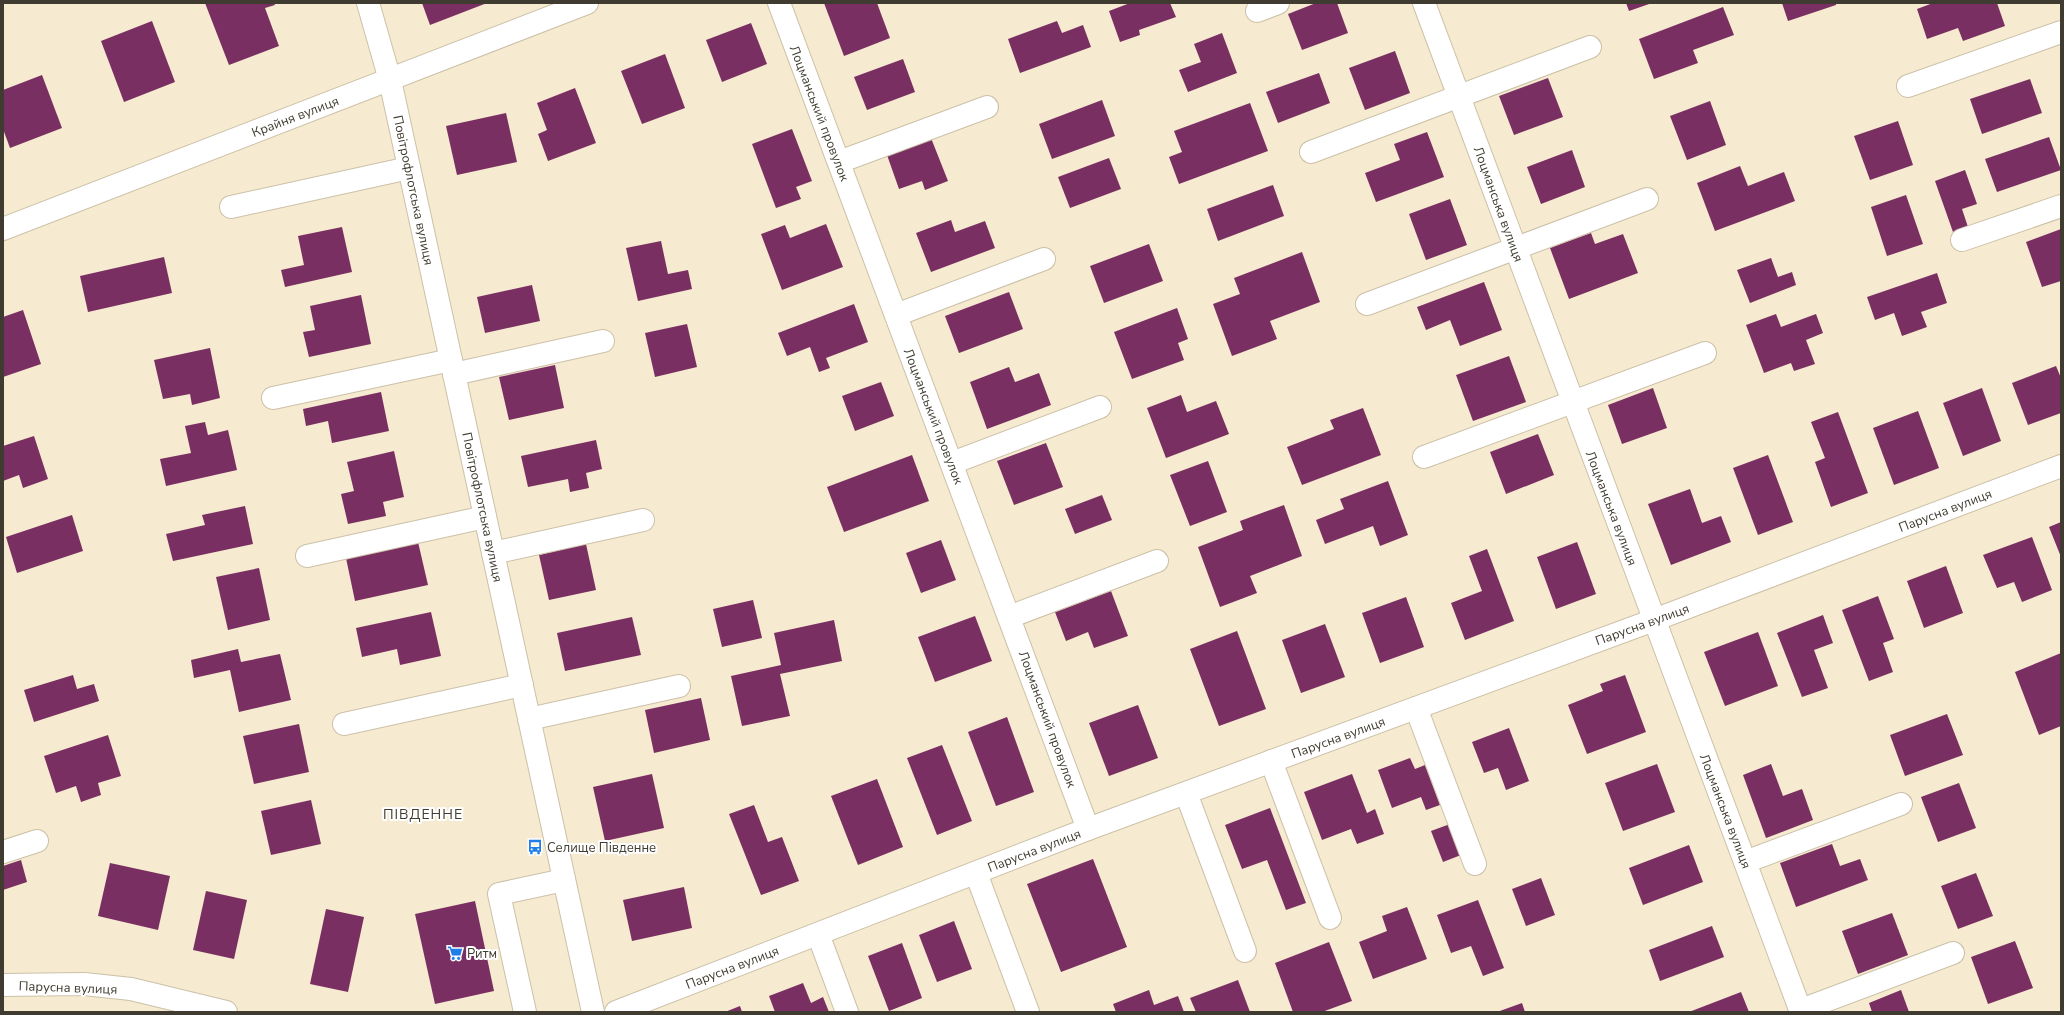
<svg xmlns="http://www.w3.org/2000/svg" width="2064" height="1015" viewBox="0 0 2064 1015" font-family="'Nunito Sans',sans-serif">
  <rect width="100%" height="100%" fill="#f6ead0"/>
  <g fill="#7a2f62">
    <path d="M205,3H274L275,5L265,8L279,46L229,65Z"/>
    <path d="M422,3H487L430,25Z"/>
    <path d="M824,3H877L890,38L844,56Z"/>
    <path d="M1130,3H1170L1176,17L1139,30L1140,35L1120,42L1109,11Z"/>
    <path d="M1316,3H1337L1348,33L1302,50L1288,14Z"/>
    <path d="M1626,3H1652L1629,11Z"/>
    <path d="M1782,3H1836V5L1788,21Z"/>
    <path d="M1933,3H1997L2005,26L1963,41L1958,28L1927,39L1917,9Z"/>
    <path d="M1723,7L1734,35L1693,50L1698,63L1654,79L1639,39Z"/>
    <path d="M152,21L175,82L124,102L101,41Z"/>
    <path d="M1057,21L1062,33L1083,25L1091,47L1020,73L1008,39Z"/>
    <path d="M751,23L767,64L722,82L706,40Z"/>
    <path d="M1222,33L1237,73L1188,92L1179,70L1201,62L1194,44Z"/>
    <path d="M1395,51L1410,93L1365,110L1349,68Z"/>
    <path d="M665,54L685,108L642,124L621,71Z"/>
    <path d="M903,59L915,92L867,110L854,77Z"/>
    <path d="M1319,73L1330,103L1278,123L1266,92Z"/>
    <path d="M42,75L62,128L10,148L3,129V90Z"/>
    <path d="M1548,78L1563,117L1514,135L1499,96Z"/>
    <path d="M2030,79L2042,113L1982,134L1970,99Z"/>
    <path d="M575,88L596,143L548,161L538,134L547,130L537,103Z"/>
    <path d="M1102,100L1115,136L1052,159L1039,124Z"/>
    <path d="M1710,101L1726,145L1687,160L1670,116Z"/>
    <path d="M1250,103L1268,151L1179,184L1169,157L1182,152L1174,131Z"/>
    <path d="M506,113L517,162L457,175L446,126Z"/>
    <path d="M1898,121L1913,165L1870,180L1854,136Z"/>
    <path d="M792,129L812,181L796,187L801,199L776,208L752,144Z"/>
    <path d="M1427,132L1444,177L1376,202L1365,173L1400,160L1394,144Z"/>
    <path d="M2049,137L2061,170L1997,192L1985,159Z"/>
    <path d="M931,138L948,181L925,190L922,181L899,189L887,155Z"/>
    <path d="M1572,150L1585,187L1541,204L1527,167Z"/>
    <path d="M1109,158L1121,189L1070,208L1058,177Z"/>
    <path d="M1740,166L1748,186L1784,172L1795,201L1715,231L1697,183Z"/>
    <path d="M1965,170L1977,204L1962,209L1968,227L1953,232L1935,181Z"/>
    <path d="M1273,185L1284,216L1218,241L1207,209Z"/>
    <path d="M1906,195L1923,244L1887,256L1871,207Z"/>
    <path d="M1450,199L1467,245L1426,260L1409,214Z"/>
    <path d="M951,220L955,232L985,221L995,248L931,272L916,233Z"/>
    <path d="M826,224L843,267L782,290L761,234L785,225L790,238Z"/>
    <path d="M342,227L352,272L285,287L281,270L304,265L298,236Z"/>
    <path d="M2061,229V281L2042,287L2026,242Z"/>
    <path d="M1591,233L1595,244L1623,234L1638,273L1569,299L1550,248Z"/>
    <path d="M661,241L668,274L688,270L692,289L638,301L626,248Z"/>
    <path d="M1149,244L1163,281L1104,303L1090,266Z"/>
    <path d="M1302,252L1320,302L1270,321L1277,339L1232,356L1213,304L1240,294L1234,278Z"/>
    <path d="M164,257L172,293L88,312L80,276Z"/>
    <path d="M1771,258L1778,277L1792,272L1796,285L1750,303L1737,270Z"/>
    <path d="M1937,273L1947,303L1921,312L1927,327L1902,336L1894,313L1875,320L1867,297Z"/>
    <path d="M1484,282L1502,330L1460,346L1450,320L1426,330L1417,307Z"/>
    <path d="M532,285L540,321L485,333L477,297Z"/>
    <path d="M1009,292L1023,329L959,353L945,316Z"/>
    <path d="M361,295L371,344L309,357L303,332L315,330L310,306Z"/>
    <path d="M854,304L868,342L826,358L830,368L819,372L810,347L787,356L778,333Z"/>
    <path d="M1177,308L1188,339L1178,343L1184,360L1132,379L1114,332Z"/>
    <path d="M23,310L41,364L3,377V317Z"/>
    <path d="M1776,314L1781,327L1816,314L1823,333L1806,340L1815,364L1794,371L1791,363L1764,373L1746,325Z"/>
    <path d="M687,324L697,367L655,377L645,333Z"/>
    <path d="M210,348L220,398L192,405L190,394L163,399L154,360Z"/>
    <path d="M1509,356L1526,402L1473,421L1456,375Z"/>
    <path d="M555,365L564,408L509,420L499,377Z"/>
    <path d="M2056,366L2061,378V413L2028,425L2012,383Z"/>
    <path d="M1009,367L1015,382L1039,373L1051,405L987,429L970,382Z"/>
    <path d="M881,382L894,416L855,431L842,396Z"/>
    <path d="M1653,388L1667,428L1622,444L1608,405Z"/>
    <path d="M1982,388L2001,441L1963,456L1943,403Z"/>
    <path d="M381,392L389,431L332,443L328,421L306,426L303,409Z"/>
    <path d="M1181,395L1187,412L1216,401L1229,434L1166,458L1147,408Z"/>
    <path d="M1363,408L1381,455L1302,485L1287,447L1334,429L1330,420Z"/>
    <path d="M1918,411L1939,468L1894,485L1873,428Z"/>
    <path d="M1838,412L1868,493L1831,507L1815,462L1825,458L1811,422Z"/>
    <path d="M205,422L208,435L228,430L237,470L166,486L160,459L191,453L185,426Z"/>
    <path d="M1538,434L1554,475L1506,494L1490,452Z"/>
    <path d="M34,436L48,479L23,488L19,475L3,481V446Z"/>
    <path d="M596,440L602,469L586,473L589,488L570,492L568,479L528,487L521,456Z"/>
    <path d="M1046,443L1063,487L1014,505L997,461Z"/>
    <path d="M394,451L404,497L383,502L386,516L348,524L341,494L354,491L347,462Z"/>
    <path d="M912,455L929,501L844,532L827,487Z"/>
    <path d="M1768,455L1793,522L1758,535L1733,468Z"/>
    <path d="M1208,461L1227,512L1190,526L1170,475Z"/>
    <path d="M1388,481L1408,535L1380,546L1373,526L1325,544L1316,520L1344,509L1340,499Z"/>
    <path d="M1690,489L1702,523L1721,516L1731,542L1671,565L1648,504Z"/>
    <path d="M1102,495L1112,520L1075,534L1065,509Z"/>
    <path d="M1284,505L1302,556L1250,576L1257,593L1220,607L1198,547L1243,530L1240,521Z"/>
    <path d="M245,506L253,544L173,561L166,534L205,525L202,515Z"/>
    <path d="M72,515L83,551L17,573L6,537Z"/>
    <path d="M2061,522V557L2049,527Z"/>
    <path d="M2032,537L2052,590L2022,602L2014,582L1997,588L1983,555Z"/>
    <path d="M941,540L956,580L921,593L906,553Z"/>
    <path d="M418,542L428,585L355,601L346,558Z"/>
    <path d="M1577,542L1596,594L1556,609L1537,557Z"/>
    <path d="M586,544L596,590L549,600L539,555Z"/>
    <path d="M1487,549L1514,621L1465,640L1451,603L1482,591L1469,556Z"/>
    <path d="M1946,566L1963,613L1924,628L1907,581Z"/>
    <path d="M259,568L270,620L228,630L216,577Z"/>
    <path d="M1111,591L1128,636L1094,648L1088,632L1066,641L1055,612Z"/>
    <path d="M1878,596L1894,639L1883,643L1893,672L1869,681L1842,610Z"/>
    <path d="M1406,597L1424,647L1380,663L1362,613Z"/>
    <path d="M753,600L762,638L722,647L713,609Z"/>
    <path d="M431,612L441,656L400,665L397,649L362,657L356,628Z"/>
    <path d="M1823,615L1833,643L1814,650L1828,688L1802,697L1777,633Z"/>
    <path d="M975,616L992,661L935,682L918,637Z"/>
    <path d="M632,617L641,655L565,671L557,633Z"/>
    <path d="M834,620L842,661L780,674L790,716L742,726L731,676L781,665L774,633Z"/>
    <path d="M1325,624L1345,677L1301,693L1282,640Z"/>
    <path d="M1237,631L1266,709L1219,726L1190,649Z"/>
    <path d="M1758,632L1778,686L1725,706L1704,652Z"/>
    <path d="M238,649L241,662L280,654L291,700L239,712L230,670L194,678L191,660Z"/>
    <path d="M2061,653V726L2039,735L2015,672Z"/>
    <path d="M73,675L77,689L94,684L99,701L34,722L24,690Z"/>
    <path d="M1625,675L1646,732L1587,754L1568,705L1603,691L1600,684Z"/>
    <path d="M701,698L710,740L654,753L645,710Z"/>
    <path d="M1138,705L1158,758L1109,776L1089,723Z"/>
    <path d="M1947,714L1963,755L1905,776L1890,735Z"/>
    <path d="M1007,717L1034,792L996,806L968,732Z"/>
    <path d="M299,724L309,772L254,784L243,736Z"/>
    <path d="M1509,728L1529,781L1506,790L1498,768L1484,773L1472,742Z"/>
    <path d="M108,735L121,776L98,783L101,795L81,802L76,786L56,793L44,756Z"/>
    <path d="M942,745L972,821L937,835L907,758Z"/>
    <path d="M1410,758L1415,769L1425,765L1440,805L1426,810L1421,797L1392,808L1378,770Z"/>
    <path d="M1657,764L1675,812L1623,831L1605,783Z"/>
    <path d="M1771,764L1783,796L1802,789L1813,820L1766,838L1743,775Z"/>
    <path d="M652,774L664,828L605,841L593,787Z"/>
    <path d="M1352,774L1367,813L1375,809L1384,834L1357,844L1351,829L1322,840L1304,792Z"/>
    <path d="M877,779L903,847L858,865L831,796Z"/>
    <path d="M1959,783L1976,828L1938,842L1921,797Z"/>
    <path d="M311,800L321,844L271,855L261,811Z"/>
    <path d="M754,805L768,842L782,837L799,881L761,895L729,814Z"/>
    <path d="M1270,808L1306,903L1286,910L1267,860L1242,869L1225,825Z"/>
    <path d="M1450,824L1461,855L1443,862L1431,831Z"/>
    <path d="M1832,844L1840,866L1860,859L1868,880L1796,907L1780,863Z"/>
    <path d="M1689,845L1703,882L1643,905L1629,868Z"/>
    <path d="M1093,859L1127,947L1061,972L1027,884Z"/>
    <path d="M21,860L27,882L3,890V866Z"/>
    <path d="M110,863L170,876L158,930L98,916Z"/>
    <path d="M1976,873L1993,916L1958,929L1941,886Z"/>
    <path d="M1541,878L1555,915L1526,926L1512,889Z"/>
    <path d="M684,887L692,928L632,941L623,900Z"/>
    <path d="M206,891L247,900L234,959L193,950Z"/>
    <path d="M1478,900L1504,968L1483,976L1471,946L1451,953L1437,915Z"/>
    <path d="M475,901L494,991L435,1004L415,914Z"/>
    <path d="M1407,907L1427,959L1373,979L1359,942L1387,931L1382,916Z"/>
    <path d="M326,909L364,917L348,992L310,984Z"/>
    <path d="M1892,913L1908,955L1858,974L1842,931Z"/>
    <path d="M954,921L972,969L937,982L919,935Z"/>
    <path d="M1712,926L1724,957L1660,981L1649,950Z"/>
    <path d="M2015,941L2033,988L1988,1004L1971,957Z"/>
    <path d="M1329,942L1352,1001L1322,1012H1293L1275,963Z"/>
    <path d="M902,943L922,998L889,1011L868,956Z"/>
    <path d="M1238,980L1250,1012H1196L1190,998Z"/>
    <path d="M803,983L811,1003L823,997L829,1012H775L769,996Z"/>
    <path d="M1149,990L1154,1005L1178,996L1184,1012H1116L1113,1004Z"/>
    <path d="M1901,990L1909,1012H1872L1869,1003Z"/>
    <path d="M1741,992L1749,1012H1689Z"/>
    <path d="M1522,1003L1525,1012H1497Z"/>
    <path d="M740,1006L742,1012H725Z"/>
  </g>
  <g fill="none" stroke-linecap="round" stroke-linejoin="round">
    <g stroke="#ccc1a8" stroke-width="24">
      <g id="minor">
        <path d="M368,3L390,80L593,1012"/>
        <path d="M779,3L1088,829"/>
        <path d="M1424,3L1801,1012"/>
        <path d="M1257,11L1278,3"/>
        <path d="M1908,86L2061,32"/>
        <path d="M1311,152L1590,47"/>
        <path d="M839,162L987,107"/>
        <path d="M231,207L409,168"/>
        <path d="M3,229L587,3"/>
        <path d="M1962,240L2061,206"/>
        <path d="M1367,304L1647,199"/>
        <path d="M896,315L1044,259"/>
        <path d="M454,374L603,341"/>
        <path d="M273,398L451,360"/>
        <path d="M1424,457L1705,353"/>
        <path d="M952,463L1100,407"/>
        <path d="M493,553L643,520"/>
        <path d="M307,556L485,517"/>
        <path d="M1009,617L1157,561"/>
        <path d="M1416,708L1475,864"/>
        <path d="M529,719L679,686"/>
        <path d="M344,724L522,685"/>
        <path d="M1271,761L1330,918"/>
        <path d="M1186,793L1245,951"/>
        <path d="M3,852L37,841"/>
        <path d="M1745,862L1901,804"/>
        <path d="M976,873L1028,1012"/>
        <path d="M818,934L847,1012"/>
        <path d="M3,985L84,984L131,989L226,1012"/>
        <path d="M1801,1010L1953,953"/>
        <path d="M525,1012L499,894L564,880"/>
        <path d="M616,1012L1088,829L1654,620L2061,466"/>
      </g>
    </g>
    <use href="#minor" stroke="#fff" stroke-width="22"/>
  </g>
  <defs>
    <g id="bus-bare" transform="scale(1.2)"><path d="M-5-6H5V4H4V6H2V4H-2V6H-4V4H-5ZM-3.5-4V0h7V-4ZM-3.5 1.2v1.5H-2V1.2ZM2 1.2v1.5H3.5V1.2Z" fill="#207ee8" stroke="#fff" stroke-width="2.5" paint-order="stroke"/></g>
    <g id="supermarket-bare" transform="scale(1.2)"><path d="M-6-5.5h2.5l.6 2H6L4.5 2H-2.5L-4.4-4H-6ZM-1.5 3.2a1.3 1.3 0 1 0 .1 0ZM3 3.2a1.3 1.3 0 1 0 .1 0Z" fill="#207ee8" stroke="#fff" stroke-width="2.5" paint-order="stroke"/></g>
  </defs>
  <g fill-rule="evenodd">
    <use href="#bus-bare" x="535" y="847"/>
    <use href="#supermarket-bare" x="455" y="953"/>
  </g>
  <g text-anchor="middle" stroke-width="4" stroke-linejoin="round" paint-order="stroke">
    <g font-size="13" fill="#3f3b30" stroke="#fff">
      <text transform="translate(820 113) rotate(69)" y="5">Лоцманський провулок</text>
      <text transform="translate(295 116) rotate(-21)" y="5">Крайня вулиця</text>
      <text transform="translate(414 190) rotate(78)" y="5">Повітрофлотська вулиця</text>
      <text transform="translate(1499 204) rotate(70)" y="5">Лоцманська вулиця</text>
      <text transform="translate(934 416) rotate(69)" y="5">Лоцманський провулок</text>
      <text transform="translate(483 507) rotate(78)" y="5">Повітрофлотська вулиця</text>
      <text transform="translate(1612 508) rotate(69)" y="5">Лоцманська вулиця</text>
      <text transform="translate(1945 510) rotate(-21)" y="5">Парусна вулиця</text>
      <text transform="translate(1642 624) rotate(-20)" y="5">Парусна вулиця</text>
      <text transform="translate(1048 719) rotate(70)" y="5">Лоцманський провулок</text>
      <text transform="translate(1338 737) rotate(-20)" y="5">Парусна вулиця</text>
      <text transform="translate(1726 811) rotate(69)" y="5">Лоцманська вулиця</text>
      <text transform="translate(1034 850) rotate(-21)" y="5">Парусна вулиця</text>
      <text transform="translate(732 967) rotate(-21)" y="5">Парусна вулиця</text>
      <text transform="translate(68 987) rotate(2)" y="5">Парусна вулиця</text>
    </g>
    <g font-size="13" fill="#3f3b30" stroke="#fff" text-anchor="start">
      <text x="547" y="852">Селище Південне</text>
      <text x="467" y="958">Ритм</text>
    </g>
    <g font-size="14" letter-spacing="1" fill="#3f3b30" stroke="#fff">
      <text x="423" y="819">ПІВДЕННЕ</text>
    </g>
  </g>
  <rect width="2064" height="1015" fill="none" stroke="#3f3b30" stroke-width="8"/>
</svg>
